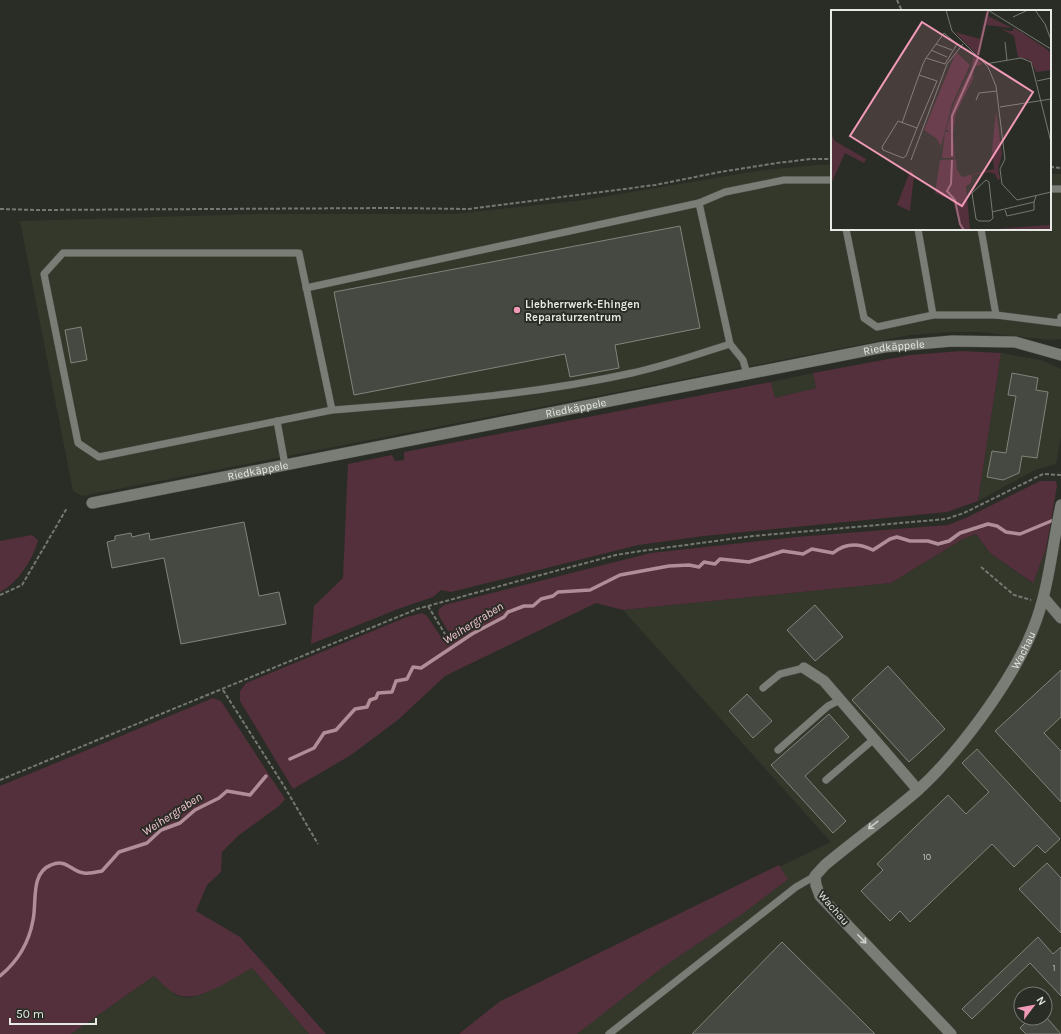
<svg xmlns="http://www.w3.org/2000/svg" width="1061" height="1034" viewBox="0 0 1061 1034" font-family="Karla,sans-serif">
  <rect width="100%" height="100%" fill="#2a2d26"/>
  <g fill="#33382b" fill-rule="evenodd">
    <path d="M815,165H832V229H1050V174H1061V339L1049,340L980,332H952L910,335L82,496L73,491L20,221L259,214H455L584,200L757,171Z"/>
    <path d="M1001,353L1041,360L1061,369V436L1056,464L1035,470L978,501Z"/>
    <path d="M813,373L816,388L775,398L771,382Z"/>
    <path d="M976,534L990,553L1032,583L1046,549L1061,545V1034H459L499,1002L831,842L623,610L891,583L963,539ZM1021,994H1045V1018H1021Z"/>
    <path d="M252,968L309,1034H71L154,976L176,995L187,998L205,993Z"/>
  </g>
  <g fill="#542f3c">
    <path d="M961,351L1001,353L978,501L947,512L704,536L638,545L451,592L441,590L433,597L398,609L311,644L314,606L343,578L348,464L392,455L395,461L404,460V452L771,382L775,398L816,388L813,373L910,355Z"/>
    <path d="M1040,481H1056L1057,486L1046,549L1033,583L990,553L976,534L963,539L891,583L623,610L596,603L445,676L399,719L351,755L293,789L240,701V691L246,683L407,617L422,613L427,616L441,637L449,633L438,614L439,609L444,605L651,553L796,537L948,525L968,517Z"/>
    <path d="M32,535L38,540C33,559 18,583 0,592V541Z"/>
    <path d="M213,698L221,701L285,799L279,806L239,835L222,852L221,872L207,885L196,911L240,937L326,1034H309L252,968C233,978 199,1003 178,995C169,992 161,982 154,976L71,1034H0V786Z"/>
    <path d="M779,865L788,879L745,912L663,967L577,1034H459L499,1002Z"/>
  </g>
  <g fill="none" stroke-linecap="round" stroke-linejoin="round">
    <g stroke="#af8e98" stroke-width="3.5">
      <path d="M290,759L314,748L324,733L336,730L355,709L367,707L370,700L376,698L378,693L392,692L396,681L407,679L413,667L421,668L472,634L504,617L508,612L524,606H533L541,599L553,596L558,592L590,590L620,575L669,566L689,565L699,567L704,562L715,564L720,559L749,562L783,551L803,554L812,549L833,553C845,543 859,543 873,550L890,539L897,537L910,541H928L938,544L949,541L960,533L988,524L997,526L1006,532L1020,534L1056,519"/>
      <path d="M0,976C17,962 29,943 33,920C37,903 30,873 51,865C67,858 71,872 84,873C90,874 97,872 102,871L119,852L147,843L161,830L180,823L195,810L219,798L227,791L250,795L266,776"/>
    </g>
  </g>
  <g fill="#464942" stroke="#80847b">
    <path d="M680,226L700,328L615,345L619,368L570,377L565,354L354,395L334,292Z"/>
    <path d="M81,327L87,360L71,363L65,330Z"/>
    <path d="M1012,373L1038,378L1036,390L1048,392L1037,458L1022,456L1019,473L1003,480L987,477L992,451L1006,453L1016,396L1008,395Z"/>
    <path d="M244,522L259,596L279,592L286,624L181,644L164,558L112,568L107,542L115,540V536L131,533L132,537L149,533L150,540Z"/>
    <path d="M815,605L843,637L815,661L787,630Z"/>
    <path d="M888,666L945,729L909,762L852,700Z"/>
    <path d="M1061,670V717L1044,733L1061,751V802L995,731Z"/>
    <path d="M747,694L772,721L753,738L729,711Z"/>
    <path d="M829,714L849,737L805,776L846,821L833,833L771,765Z"/>
    <path d="M977,749L1060,839L1045,853L1037,845L1014,867L992,844L910,922L900,911L890,921L861,891L883,870L877,864L948,795L966,814L989,792L962,763Z"/>
    <path d="M1047,863L1061,878V933L1019,889Z"/>
    <path d="M1038,937L1053,954L1061,947V996L1030,963L972,1019L962,1009Z"/>
    <path d="M782,942L875,1034H692Z"/>
    <path d="M1030,1018H1047L1061,1034H1026L1020,1028Z"/>
  </g>
  <g fill="none" stroke-linecap="round" stroke-linejoin="round">
    <g stroke="#464842" stroke-width="8">
      <g id="service">
        <path d="M1050,189H1061"/>
        <path d="M699,203L725,192L784,180H832"/>
        <path d="M846,229L864,318L877,327L933,315H996L1060,323L1061,317"/>
        <path d="M918,229L933,315"/>
        <path d="M981,229L996,315"/>
        <path d="M63,253H299L332,410L99,457L78,443L44,274Z"/>
        <path d="M306,288L699,203L730,344"/>
        <path d="M332,410C432,402 533,395 632,373C665,366 698,354 730,344L743,360L747,374"/>
        <path d="M277,421L285,465"/>
        <path d="M763,688L780,674L804,668"/>
        <path d="M778,750L828,706L840,700"/>
        <path d="M826,780L874,739"/>
        <path d="M609,1034L796,887L815,876"/>
      </g>
    </g>
    <g stroke="#464842" stroke-width="12">
      <g id="minor">
        <path id="s1" d="M92,503L884,347L952,341L1015,342L1061,355"/>
        <path d="M1044,598L1061,618"/>
        <path d="M804,668L824,681L918,790"/>
        <path id="s2" d="M951,1034L820,896L816,885L815,876L825,865C855,840 887,817 917,791C958,754 1013,680 1033,629C1049,590 1052,546 1061,505"/>
      </g>
    </g>
    <g stroke="#757872" stroke-width="2" stroke-dasharray="4 2" stroke-linecap="butt">
      <path d="M897,0L902,11"/>
      <path d="M1050,167L1061,168"/>
      <path d="M0,209L37,210L391,208L469,209L655,185L720,172L777,163L811,159H832"/>
      <path d="M981,567L1014,595L1031,600"/>
      <path d="M0,595L22,585L67,508"/>
      <path d="M428,606L445,634"/>
      <path d="M223,690L284,786L318,844"/>
      <path d="M0,780L417,609L533,577L616,555L641,551L753,536L946,519L964,513L1043,474L1061,475"/>
    </g>
    <use href="#service" stroke="#7a7d75" stroke-width="7"/>
    <use href="#minor" stroke="#7a7d75" stroke-width="11"/>
  </g>
  <defs><path id="oneway-shaft" d="M-6 0H5M1.5-3L5.5 0L1.5 3" fill="none" stroke-width="1.6" stroke-linecap="round" stroke-linejoin="round"/></defs>
  <g stroke="#cccec9">
    <use href="#oneway-shaft" transform="translate(873 825) rotate(142)"/>
    <use href="#oneway-shaft" transform="translate(862 939) rotate(46)"/>
  </g>
  <circle fill="#f09ab7" stroke="#2a2d26" stroke-width="1.5" cx="517" cy="310" r="4"/>
  <g text-anchor="middle" stroke-width="4" stroke-linejoin="round" paint-order="stroke">
    <g font-size="9" fill="#bfc1bc">
      <text x="927" y="860">10</text>
      <text x="1054" y="971">1</text>
    </g>
    <g font-size="11" font-weight="bold" fill="#e7e9e5" stroke="#2a2d26" text-anchor="start">
      <text x="525" y="308">Liebherrwerk-Ehingen<tspan x="525" dy="13">Reparaturzentrum</tspan></text>
    </g>
    <g font-size="11" fill="#e7e9e5" stroke="#2a2d26">
      <text dy="4" stroke="none"><textPath href="#s1" startOffset="817">Riedkäppele</textPath></text>
      <text dy="4" stroke="none"><textPath href="#s1" startOffset="493">Riedkäppele</textPath></text>
      <text dy="4" stroke="none"><textPath href="#s1" startOffset="169">Riedkäppele</textPath></text>
      <text dy="4" stroke="none"><textPath href="#s2" startOffset="521">Wachau</textPath></text>
      <text transform="translate(834 908) rotate(49)" y="4">Wachau</text>
    </g>
    <g font-size="12" font-style="italic" fill="#f6c6d5" stroke="#2a2d26">
      <text transform="translate(473 623) rotate(-32)" y="4">Weihergraben</text>
      <text transform="translate(172 814) rotate(-33)" y="4">Weihergraben</text>
    </g>
  </g>
  <g transform="translate(831 10)">
    <rect width="220" height="220" fill="#2a2d26"/>
    <path d="M155,2L157,6L181,18L155,15L148,47L124,22L149,29ZM169,18L178,21H182V18L187,20L214,38L220,43V60L205,62L199,50L187,47L183,26ZM125,42L139,55L121,94L110,136L105,128L93,120ZM143,45L152,54L143,57L142,69L125,103L122,124L124,148H111L114,122H118L115,119L123,93L140,59ZM165,101L171,144L167,159L169,169L167,170L164,164L158,162L141,165L140,173L135,176L139,220H130L122,191L104,183L109,150L125,149L126,160L131,167L163,159L161,140ZM0,124L4,131L35,149L33,153L14,143L0,174ZM80,159L83,165L79,201L66,195ZM220,215V220H154L204,216Z" fill="#542f3c"/>
    <path fill="none" stroke="#976777" stroke-width="2" d="M147,45L157,1M121,146V106L147,48M121,150L120,174L116,181L124,190L129,214L133,220"/>
    <path fill="none" stroke="#767872" stroke-width="1" d="M115,0L121,21L157,57L165,76L174,149L169,159L171,174L186,190L220,182M157,0L220,39M204,0L214,14L220,30M182,7L197,0M174,32L176,50M105,34L121,40M100,40L116,47M154,54L190,48L200,52L220,132M88,65L92,54L95,48L113,23L126,34L114,54L95,48M206,71L220,68M145,90L148,83L166,81M169,97L220,89M67,111L86,118L75,146L72,148L52,140L51,137ZM71,113L88,65L106,71M86,118L106,71M80,150L116,54L132,34M155,170L158,172L162,208L159,211H148L145,209L141,183ZM174,200L176,206L203,200V192M161,202L203,192L205,186"/>
    <path fill="#f09ab7" fill-opacity="0.15" stroke="#f09ab7" stroke-width="2" d="M91,12L202,82L131,196L19,126Z"/>
    <rect width="220" height="220" fill="none" stroke="#e7e9e5" stroke-width="2"/>
  </g>
  <g transform="translate(1033 1006) rotate(58)"><circle r="19" fill="#2a2d26" stroke="#767872"/>
  <path d="M0-3L7 15L0 10L-7 15Z" fill="#f09ab7"/>
  <text y="-6" font-size="11" font-weight="bold" text-anchor="middle" fill="#e7e9e5">N</text>
  </g>
  <path d="M10 1018v6h86v-6" fill="none" stroke="#e7e9e5" stroke-width="2"/>
  <text x="16" y="1018" font-size="12" fill="#e7e9e5" stroke="#2a2d26" stroke-width="3" paint-order="stroke">50 m</text>
</svg>
